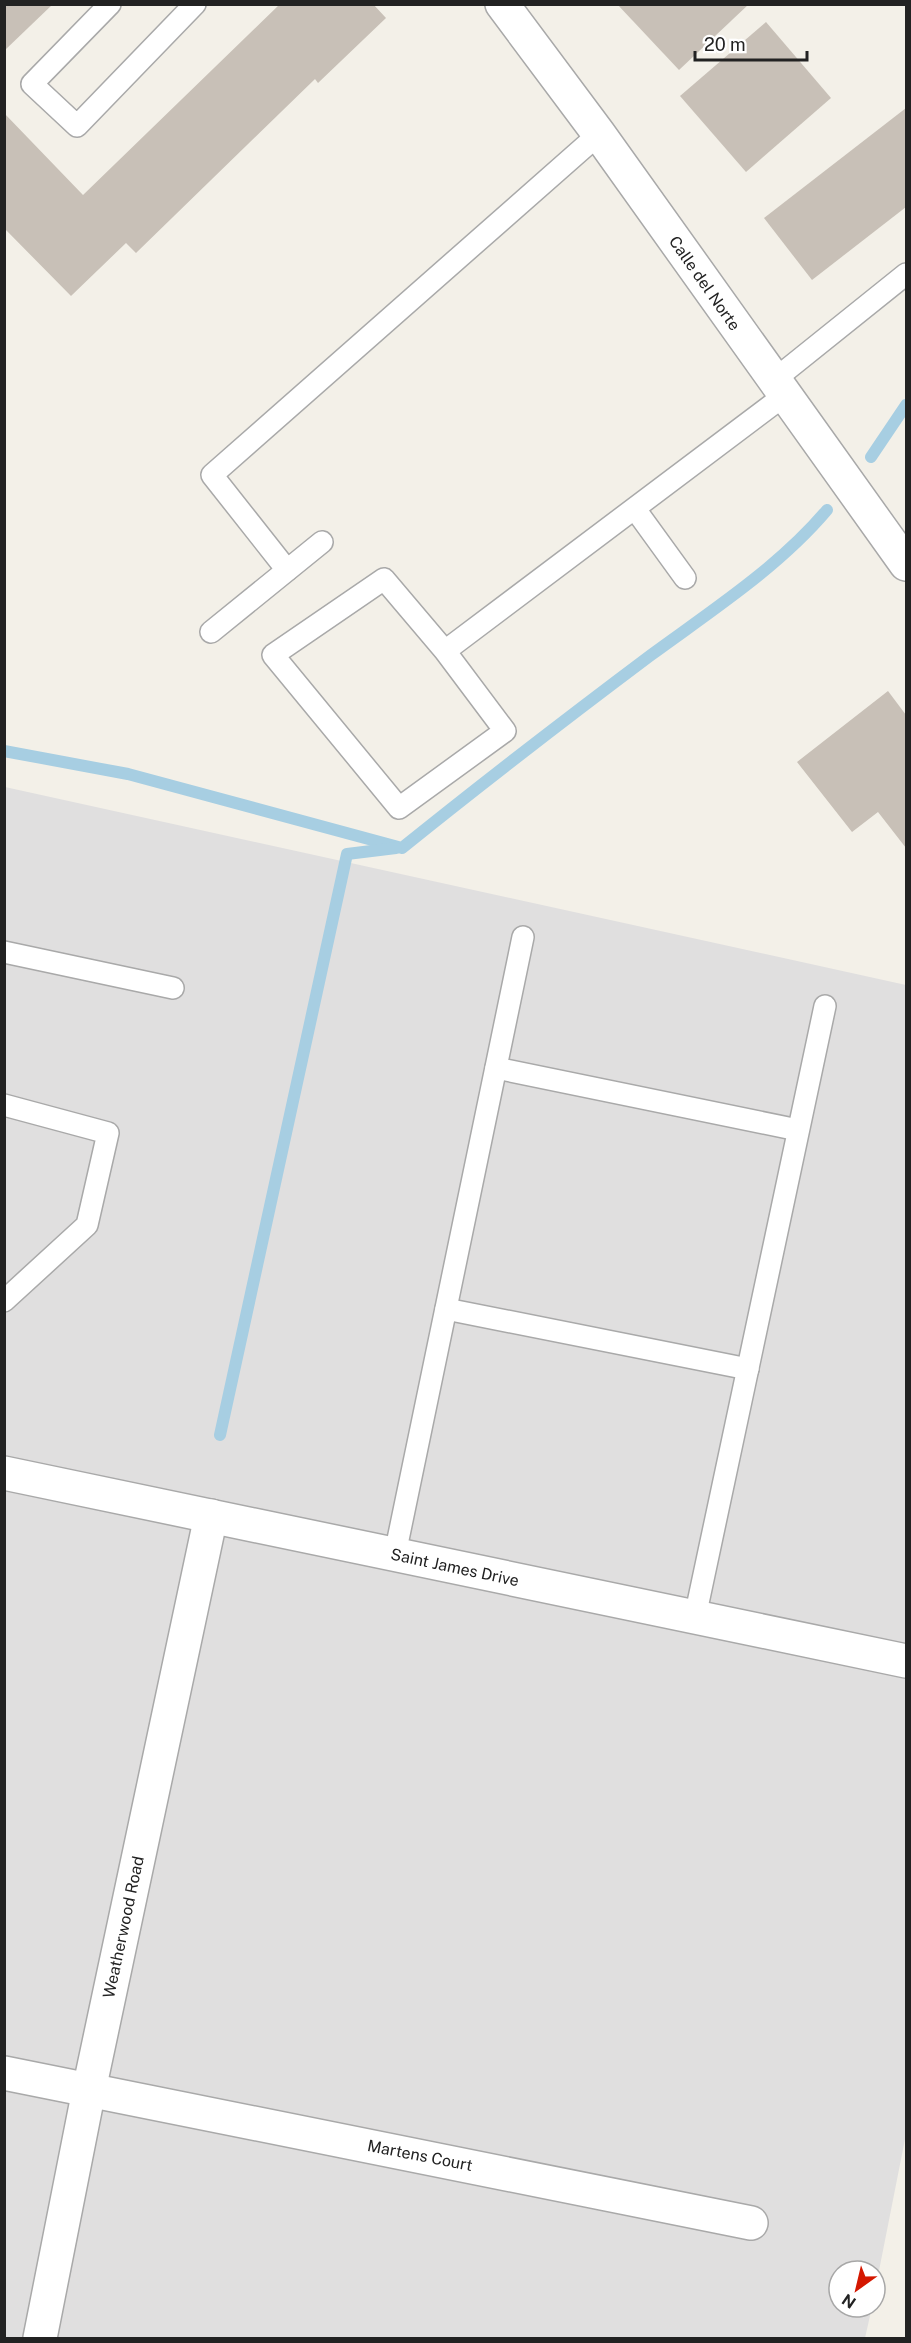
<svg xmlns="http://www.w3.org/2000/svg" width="911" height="2343" viewBox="0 0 911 2343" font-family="'Public Sans',sans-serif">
  <rect width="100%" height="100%" fill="#f3f0e8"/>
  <path fill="#e0dfdf" d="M5,787L906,985V2134L875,2291V2271H839V2307H872L865,2338H5Z"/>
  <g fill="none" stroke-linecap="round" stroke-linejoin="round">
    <g stroke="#a7cee2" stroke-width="12">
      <path d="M871,457L906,405"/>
      <path d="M4,751L128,774L402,848C484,782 567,718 651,655C711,611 779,567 827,510"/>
      <path d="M220,1435L347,854L396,848"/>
    </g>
  </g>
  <g fill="#c8c0b7">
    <path d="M4,4H53L4,51Z"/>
    <path d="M280,4H373L386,18L318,83L315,79L136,253L126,243L71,296L4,228V113L83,195Z"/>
    <path d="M617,4H749L679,70Z"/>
    <path d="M766,22L831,98L746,172L680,96Z"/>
    <path d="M906,108V207L812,280L764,218Z"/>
    <path d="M888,691L906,715V848L878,812L852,832L797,762Z"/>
  </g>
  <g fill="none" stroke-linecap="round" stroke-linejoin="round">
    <g stroke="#a9a9a9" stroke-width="24">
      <g id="service">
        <path d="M110,4L32,84L77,126L195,4"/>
        <path d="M774,380L906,274"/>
        <path d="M635,509L685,578"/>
        <path d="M287,570L212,475L599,134"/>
        <path d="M211,632L322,542"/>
        <path d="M445,651L505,731L399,808L273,655L384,579L445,651L785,395"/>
        <path d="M4,952L173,988"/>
        <path d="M496,1068L798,1130"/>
        <path d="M4,1105L108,1133L87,1225L4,1301"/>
        <path d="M446,1309L748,1369"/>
        <path d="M395,1554L523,937"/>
        <path d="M695,1617L825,1006"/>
      </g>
    </g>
    <g stroke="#a9a9a9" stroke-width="36">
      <g id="minor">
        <path d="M4,1473L906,1661"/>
        <path d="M4,2073L751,2223"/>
        <path d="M40,2338L89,2090L211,1516"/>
      </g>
    </g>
    <g stroke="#a9a9a9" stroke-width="36">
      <path id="tertiary" d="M502,4L599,134L906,564"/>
    </g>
    <use href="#service" stroke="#fff" stroke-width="21"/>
    <use href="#minor" stroke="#fff" stroke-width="33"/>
    <use href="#tertiary" stroke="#fff" stroke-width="33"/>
  </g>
  <g text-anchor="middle" stroke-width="4.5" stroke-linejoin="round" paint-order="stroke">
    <g font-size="16" fill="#222" stroke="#fff">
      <text transform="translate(705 283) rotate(55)" y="6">Calle del Norte</text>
      <text transform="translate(455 1567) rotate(12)" y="6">Saint James Drive</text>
      <text transform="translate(123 1927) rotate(-78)" y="6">Weatherwood Road</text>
      <text transform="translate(420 2155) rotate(11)" y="6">Martens Court</text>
    </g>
  </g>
  <rect width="911" height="2343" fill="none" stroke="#222222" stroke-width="12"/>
  <g transform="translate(857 2289) rotate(214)"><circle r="28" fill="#ffffff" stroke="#a7a7a7" stroke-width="1.5"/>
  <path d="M0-4.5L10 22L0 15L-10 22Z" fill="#d41700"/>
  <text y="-9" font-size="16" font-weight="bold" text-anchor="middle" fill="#222222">N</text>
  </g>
  <path d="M695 51v9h112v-9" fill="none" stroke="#222222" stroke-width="3"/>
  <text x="704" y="51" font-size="18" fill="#222222" stroke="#ffffff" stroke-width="4.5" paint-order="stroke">20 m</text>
</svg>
